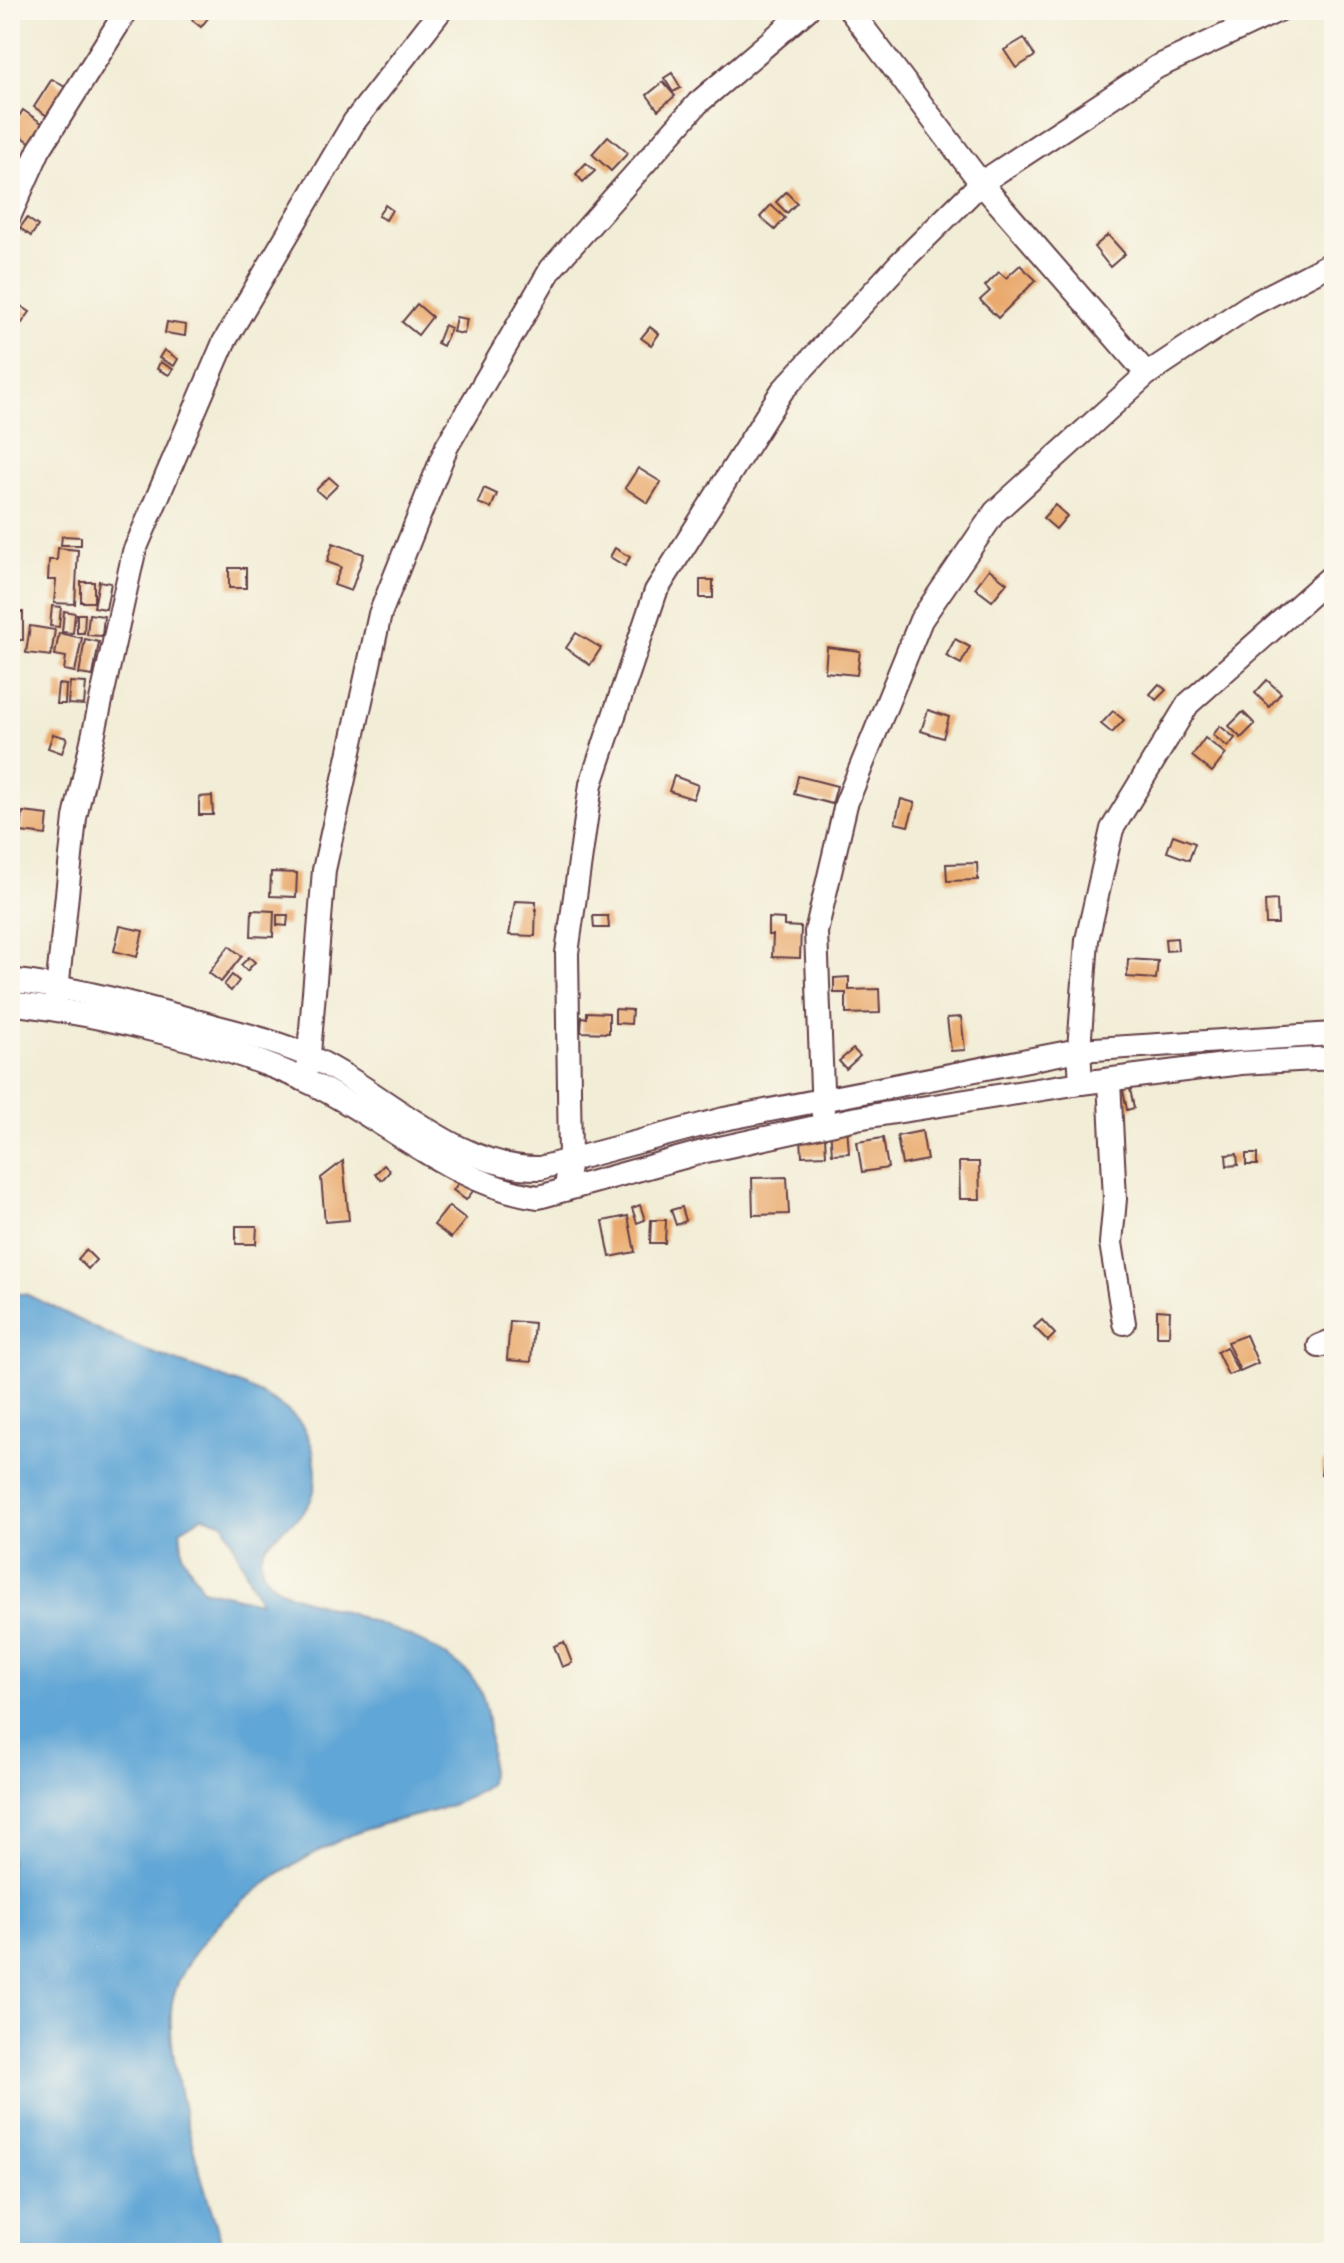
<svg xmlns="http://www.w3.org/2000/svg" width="1344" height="2263" viewBox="0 0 1344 2263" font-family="'Libre Caslon Text',serif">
  <rect width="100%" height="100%" fill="#fbf7ec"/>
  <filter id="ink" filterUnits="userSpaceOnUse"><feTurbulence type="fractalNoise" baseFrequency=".0125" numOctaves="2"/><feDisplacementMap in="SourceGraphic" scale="16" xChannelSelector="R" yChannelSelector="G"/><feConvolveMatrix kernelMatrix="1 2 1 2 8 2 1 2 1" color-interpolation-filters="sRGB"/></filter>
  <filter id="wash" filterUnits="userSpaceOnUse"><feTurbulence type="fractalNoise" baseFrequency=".006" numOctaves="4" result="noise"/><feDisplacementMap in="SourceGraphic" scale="32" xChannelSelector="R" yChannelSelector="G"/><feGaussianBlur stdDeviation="1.8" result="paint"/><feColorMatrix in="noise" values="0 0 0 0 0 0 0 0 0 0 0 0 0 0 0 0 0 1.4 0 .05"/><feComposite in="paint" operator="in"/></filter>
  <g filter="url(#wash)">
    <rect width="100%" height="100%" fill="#f2edd6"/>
    <path fill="#60a6d6" stroke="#556280" stroke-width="2" fill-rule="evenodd" d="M10,1293L25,1294C61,1309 93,1329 129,1344C175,1364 275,1386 302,1426C318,1449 322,1490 304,1511C289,1529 239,1550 271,1582C285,1597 313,1601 332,1608C377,1623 433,1640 468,1673C492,1696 492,1753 489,1784C450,1816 395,1815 349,1836C283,1866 197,1922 174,1994C158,2043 207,2202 226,2253H10ZM203,1516L224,1523L260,1602L202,1589L183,1556L180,1530Z"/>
    <g id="blocks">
      <g fill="#e9a96c">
        <path d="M199,10L211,14L201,27L192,20Z"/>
        <path d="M1024,38L1035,56L1016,68L1004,50Z"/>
        <path d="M672,73L681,88L673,92L664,78Z"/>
        <path d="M52,79L71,91L52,119L34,107Z"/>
        <path d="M663,82L675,96L658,110L647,95Z"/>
        <path d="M23,110L46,126L34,145L11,129Z"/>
        <path d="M608,136L628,153L611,171L592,154Z"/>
        <path d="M10,157L26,168L10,190Z"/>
        <path d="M586,163L595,171L583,182L576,174Z"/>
        <path d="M786,192L797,203L787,213L776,202Z"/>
        <path d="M385,205L392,210L386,220L378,216Z"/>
        <path d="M771,205L785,218L775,230L760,217Z"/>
        <path d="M27,218L38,226L31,236L20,228Z"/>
        <path d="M1108,235L1125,254L1110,267L1094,247Z"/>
        <path d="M1020,265L1036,280L998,318L980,300L990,291L985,286L999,272L1006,278Z"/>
        <path d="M18,304L30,312L22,323L10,315Z"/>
        <path d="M417,304L432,317L418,335L402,322Z"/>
        <path d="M456,317L467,319L464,334L453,332Z"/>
        <path d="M167,322L186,325L185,336L165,333Z"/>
        <path d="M444,325L451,328L443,346L437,343Z"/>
        <path d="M650,327L659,334L651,345L641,338Z"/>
        <path d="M164,350L178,359L174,366L159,358Z"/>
        <path d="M160,362L173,369L169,375L157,369Z"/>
        <path d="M638,468L661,482L648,503L625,488Z"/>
        <path d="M329,477L338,485L325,498L316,490Z"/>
        <path d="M484,488L497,494L491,508L478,503Z"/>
        <path d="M1055,505L1067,516L1056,529L1043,518Z"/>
        <path d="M62,536L81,537V545H61Z"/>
        <path d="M333,543L364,554L351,591L334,585L341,567L327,562Z"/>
        <path d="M58,548L78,550L75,604L54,603L56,580H48L49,560H57Z"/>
        <path d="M615,548L630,557L625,566L610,557Z"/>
        <rect x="229" y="568" width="17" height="20"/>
        <path d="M989,569L1007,583L992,601L975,588Z"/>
        <rect x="700" y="580" width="13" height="18"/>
        <path d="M99,581L111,583L106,609L94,607Z"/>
        <rect x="81" y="582" width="13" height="20"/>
        <path d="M52,606L61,607L59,627L50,626Z"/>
        <path d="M64,611L75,613L73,633L62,632Z"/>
        <rect x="12" y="612" width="11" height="28"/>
        <path d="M77,614H85L84,633H77Z"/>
        <path d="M89,614L104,616L102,636L87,635Z"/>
        <path d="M30,626L55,630L51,656L26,653Z"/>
        <path d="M59,633L82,638L75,672L64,670L66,657L55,655Z"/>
        <path d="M576,633L601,648L590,665L566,648Z"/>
        <path d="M85,639L99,642L93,676L79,674Z"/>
        <path d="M955,639L970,647L961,664L946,656Z"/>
        <path d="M827,647L860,651L857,675L825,672Z"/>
        <path d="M1267,680L1281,693L1269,707L1255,693Z"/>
        <path d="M70,682L86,683L84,705L68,704Z"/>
        <path d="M58,684L66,685L65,704H56Z"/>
        <path d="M1159,684L1166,690L1156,700L1150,694Z"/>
        <path d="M928,710L949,717L943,738L921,731Z"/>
        <path d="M1113,711L1124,720L1112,733L1101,724Z"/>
        <path d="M1243,712L1255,724L1241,738L1229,726Z"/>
        <path d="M1220,726L1235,738L1228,747L1213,735Z"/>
        <path d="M53,734L67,738L62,753L48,748Z"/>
        <path d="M1205,738L1226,754L1212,772L1192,756Z"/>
        <path d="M674,776L698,785L693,799L669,791Z"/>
        <path d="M798,776L837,786L832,804L794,794Z"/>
        <path d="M212,796L213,815H199V797Z"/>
        <path d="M901,799L915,803L908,826L895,823Z"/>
        <path d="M23,812L48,815L46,835L21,832Z"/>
        <path d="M1173,835L1195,843L1189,860L1167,852Z"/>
        <path d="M977,863L978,880L947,881L946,864Z"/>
        <path d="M271,872L297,873L296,897L270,896Z"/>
        <path d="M1277,900L1278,924H1266L1265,901Z"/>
        <path d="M515,901L536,902L535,936L509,935Z"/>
        <path d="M252,910L274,911L273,937L251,936Z"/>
        <path d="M277,915H288L287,926L277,925Z"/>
        <path d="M593,916H608L609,928H594Z"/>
        <path d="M768,918L784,919V926L801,927L800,958L772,957L773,935H768Z"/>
        <path d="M120,926L143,931L137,957L114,951Z"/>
        <path d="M1177,938L1178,950L1166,951L1165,939Z"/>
        <path d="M229,946L242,956L221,982L209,973Z"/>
        <path d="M249,957L255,962L247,971L241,965Z"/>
        <path d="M1128,959L1158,961L1156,979L1127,977Z"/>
        <path d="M232,975L239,981L231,991L224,985Z"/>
        <path d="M849,977V990L879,989L880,1013L846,1014V993H834V978Z"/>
        <path d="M615,1009L632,1010L631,1024L615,1023Z"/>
        <path d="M587,1012L609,1013V1033L581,1032L582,1017L587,1018Z"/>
        <path d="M961,1017L965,1050L951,1051L947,1018Z"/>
        <path d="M853,1049L860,1056L846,1069L839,1061Z"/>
        <path d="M1129,1084L1134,1108L1127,1110L1122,1085Z"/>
        <path d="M847,1126L849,1153L832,1154L830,1127Z"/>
        <path d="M922,1131L927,1160L902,1165L897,1136Z"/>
        <path d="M825,1136L826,1155L802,1156L801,1137Z"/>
        <path d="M883,1138L888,1168L862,1172L857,1142Z"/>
        <path d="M1237,1154L1238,1165L1227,1166L1226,1155Z"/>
        <rect x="1246" y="1154" width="11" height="11"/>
        <path d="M343,1161L349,1220L325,1222L321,1178Z"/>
        <path d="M959,1162H979L980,1199H960Z"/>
        <path d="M384,1165L390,1171L382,1180L375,1174Z"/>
        <path d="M787,1177L789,1214L753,1215L752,1178Z"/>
        <path d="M460,1181L473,1191L466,1200L453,1190Z"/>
        <path d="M640,1205L645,1220L637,1223L632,1208Z"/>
        <path d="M449,1206L466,1219L451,1238L434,1225Z"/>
        <path d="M682,1207L686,1221L676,1225L671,1210Z"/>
        <path d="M628,1216L635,1252L610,1257L603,1221Z"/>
        <path d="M651,1220H666L665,1243H650Z"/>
        <path d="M236,1226H257L256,1244H236Z"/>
        <path d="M86,1250L96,1260L88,1269L78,1259Z"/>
        <path d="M1157,1310L1170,1311L1169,1336H1157Z"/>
        <path d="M1042,1320L1055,1334L1048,1341L1034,1327Z"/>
        <path d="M510,1321L534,1323L531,1362L507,1360Z"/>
        <path d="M1246,1335L1258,1363L1240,1371L1227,1342Z"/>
        <path d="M1226,1347L1238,1371L1228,1375L1217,1352Z"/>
        <path d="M1325,1434L1334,1435V1446L1323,1444Z"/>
        <path d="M1323,1462L1332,1463L1330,1475L1321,1474Z"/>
        <path d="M564,1642L572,1663L562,1667L554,1646Z"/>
      </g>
    </g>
  </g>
  <g filter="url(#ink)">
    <use href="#blocks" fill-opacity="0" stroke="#633e45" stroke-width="2"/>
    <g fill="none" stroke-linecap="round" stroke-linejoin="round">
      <g stroke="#633e45" stroke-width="26">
        <g id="minor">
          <path d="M850,10L981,183L1147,374"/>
          <path d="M10,215L39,150L127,10"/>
          <path d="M10,980C77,988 142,1006 207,1024C239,1033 275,1041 306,1055C381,1088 454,1170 540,1168L724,1119L1079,1050L1334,1034"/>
          <path d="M56,1000L75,818L134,552L224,342L354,122L441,10"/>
          <path d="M10,1003C100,1014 228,1044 311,1083C386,1119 454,1186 539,1197L706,1151L857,1118L1081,1083L1241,1063L1334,1058"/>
          <path d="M308,1066L324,870L380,614L447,446L551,269L698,103L807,10"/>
          <path d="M1109,1081L1115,1199L1111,1243L1124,1323"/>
          <path d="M1081,1083L1079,1050L1087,940L1112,829L1188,704L1334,574"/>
          <path d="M823,1114L816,932L846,804L921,620L995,512L1147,374L1249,306L1334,262"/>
          <path d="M566,1188L570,1158L567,953L591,784L656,591L782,391L900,263L981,183L1157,67L1279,10"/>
          <path d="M1319,1346L1334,1340"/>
        </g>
      </g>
      <use href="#minor" stroke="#fff" stroke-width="22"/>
    </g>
  </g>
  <rect width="1344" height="2263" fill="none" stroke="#fbf7ec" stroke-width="40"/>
</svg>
